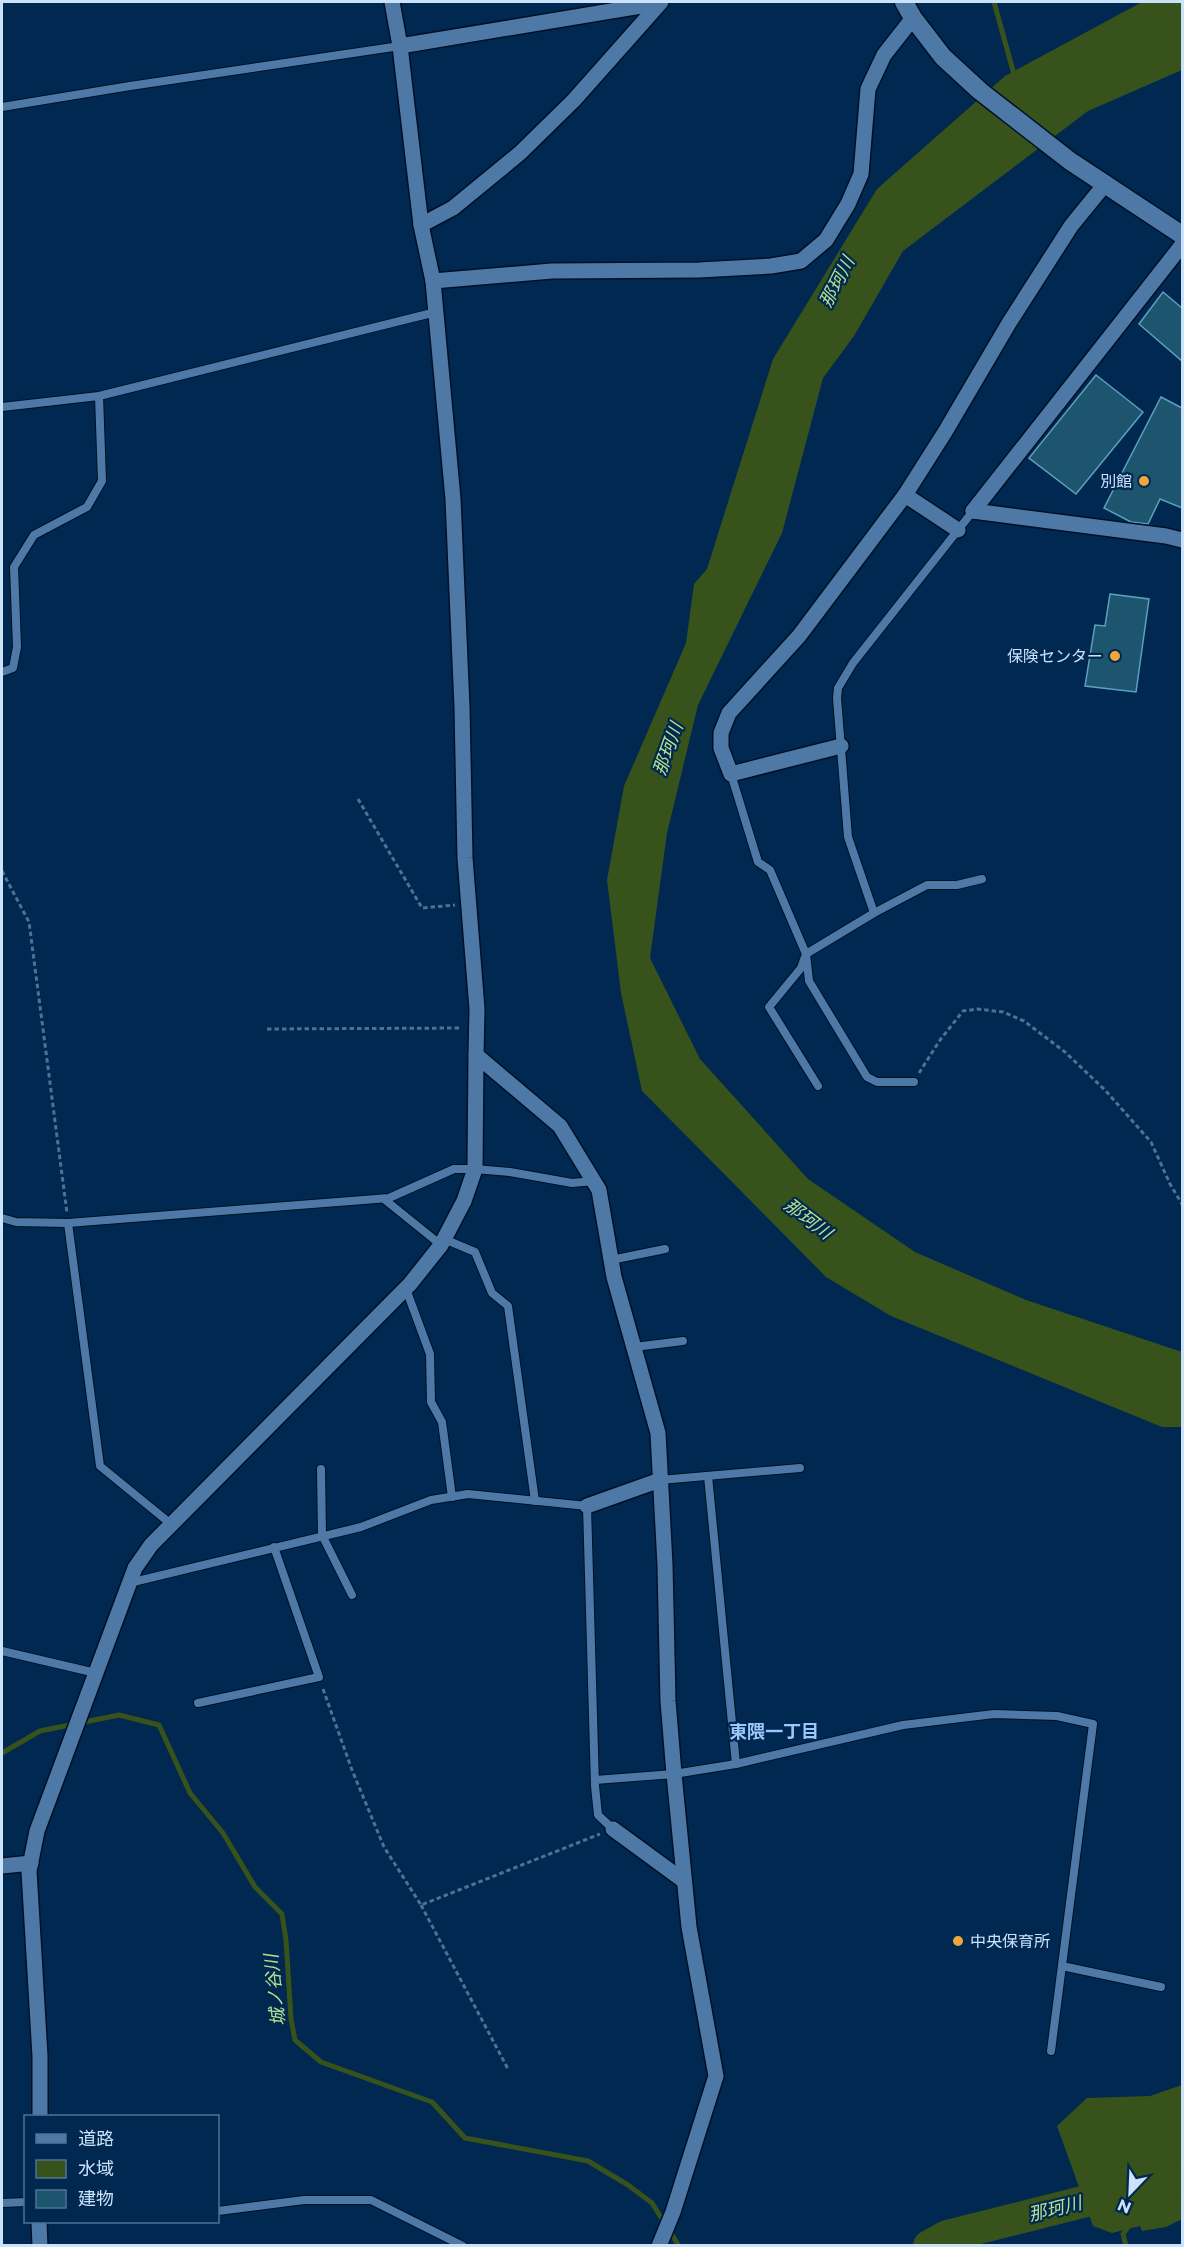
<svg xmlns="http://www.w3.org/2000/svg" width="1184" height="2247" viewBox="0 0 1184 2247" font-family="Montserrat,'Noto Sans JP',sans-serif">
  <rect width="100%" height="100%" fill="#002850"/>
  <g fill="#37521b">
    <path d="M1142,2H1182V70L1088,111L903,251L854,336L823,378L782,533L698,705L667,833L650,958L700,1059L808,1179L915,1252L1026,1300L1182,1352V1427H1162L891,1316L826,1277L642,1091L621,993L607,880L624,786L686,643L694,584L707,569L773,359L877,189L1005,76Z"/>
    <path d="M1182,2085V2219L1166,2227L1142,2231L1140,2226L1112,2233L1093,2226L1057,2126L1087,2098L1150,2096Z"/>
  </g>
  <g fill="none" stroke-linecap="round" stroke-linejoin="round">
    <g stroke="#37521b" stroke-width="5">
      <path d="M994,2L1015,78"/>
      <path d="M2,1753L40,1731L119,1715L159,1725L190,1793L223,1833L255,1887L282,1914L286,1940L291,2019L295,2040L321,2062L432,2102L465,2138L588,2161L628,2185L652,2203L679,2246"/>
      <path d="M1126,2246L1123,2234L1129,2226"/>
    </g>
    <path stroke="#37521b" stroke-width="32" d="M929,2246L947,2236L1182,2177"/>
  </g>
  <g fill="#1e556e" stroke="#5ca0c2" stroke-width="1.5">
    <path d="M1163,292L1182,308V361L1139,324Z"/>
    <path d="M1096,375L1143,412L1076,494L1029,458Z"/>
    <path d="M1161,397L1182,408V508L1160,499L1148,524L1131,522L1104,508Z"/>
    <path d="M1110,594L1149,599L1136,692L1085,686L1095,625L1105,626Z"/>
  </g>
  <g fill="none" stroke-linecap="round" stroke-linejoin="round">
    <g stroke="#001126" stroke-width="10">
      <g id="service">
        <path d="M2,107L130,86L400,46"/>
        <path d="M2,407L99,396L436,312"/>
        <path d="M2,672L13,668L17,647L14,567L34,535L87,507L102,481L99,396"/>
        <path d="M731,774L758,862L770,870L806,954L801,968L769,1007L818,1086"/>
        <path d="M874,913L927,885H957L982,879"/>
        <path d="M914,1082H877L867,1077L809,981L806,954L874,913L848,837L837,698L838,688L853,663L973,511"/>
        <path d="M384,1199L441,1245"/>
        <path d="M2,1218L16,1222L68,1223L389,1198L454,1169H475L510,1172L572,1183L594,1181"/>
        <path d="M68,1223L100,1466L171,1524"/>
        <path d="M444,1239L475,1252L492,1293L508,1306L535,1501"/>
        <path d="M611,1260L665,1249"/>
        <path d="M406,1289L430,1354L431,1402L442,1422L452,1497"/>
        <path d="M634,1347L683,1341"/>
        <path d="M321,1469L322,1535L352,1595"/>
        <path d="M708,1476L736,1764"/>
        <path d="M660,1480L800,1468"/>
        <path d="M129,1583L361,1527L431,1500L468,1494L587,1506L595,1786L598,1815L613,1829"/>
        <path d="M2,1651L96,1673"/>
        <path d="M198,1703L319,1677L274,1547"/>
        <path d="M595,1780L674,1774L736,1764L903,1725L994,1714L1057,1716L1093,1724L1051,2051"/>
        <path d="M1062,1966L1161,1987"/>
        <path d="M2,2203L26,2202"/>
        <path d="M218,2211L304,2200H371L463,2246"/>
      </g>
    </g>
    <g stroke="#001126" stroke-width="18">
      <g id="minor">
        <path d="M392,2L400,46L421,225L433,281L453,499L462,707L465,858L477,1009L476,1055L560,1126L599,1190L614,1277L658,1433L665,1565L668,1701L674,1774L689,1927L716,2076L673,2212L659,2246"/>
        <path d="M400,46L659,3"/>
        <path d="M421,225L453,208L520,153L574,100L661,2"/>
        <path d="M433,281L552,271L699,270L771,266L801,261L826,240L848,204L861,174L868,89L884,55L913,18"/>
        <path d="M905,495L958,530"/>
        <path d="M973,511L1182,245"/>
        <path d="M973,511L1166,536L1182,540"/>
        <path d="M841,746L731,774L721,748V733L729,713L799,636L905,495L945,432L1009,323L1071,226L1106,183"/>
        <path d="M587,1506L660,1480"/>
        <path d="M613,1829L684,1881"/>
        <path d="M2,1866L31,1863"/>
        <path d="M40,2116V2056L29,1871L37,1831L135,1568L151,1545L410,1284L441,1245L464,1201L475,1169L476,1055"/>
        <path d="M39,2222L40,2246"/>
      </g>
    </g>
    <g stroke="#001126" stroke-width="21">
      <path id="tertiary" d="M904,2L913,18L943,57L980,91L1070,161L1182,235"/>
    </g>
    <g stroke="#4f7193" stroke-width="3" stroke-dasharray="4.5 3" stroke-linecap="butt">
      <path d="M358,799L422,908L455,905"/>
      <path d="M2,871L29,922L67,1213"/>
      <path d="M267,1029L462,1028"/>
      <path d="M919,1073L940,1040L963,1011L978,1009L1003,1012L1024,1021L1065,1052L1105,1090L1151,1142L1170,1184L1182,1204"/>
      <path d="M323,1689L352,1770L384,1847L421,1905L600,1834"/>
      <path d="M421,1905L508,2069"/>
    </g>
    <use href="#service" stroke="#4e79a6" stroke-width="8"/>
    <use href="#minor" stroke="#4e79a6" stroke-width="15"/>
    <use href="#tertiary" stroke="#4e79a6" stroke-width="18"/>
  </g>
  <g fill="#f0a63f" stroke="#002850" stroke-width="2">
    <circle cx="1144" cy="481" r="6"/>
    <circle cx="1115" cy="656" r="6"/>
    <circle cx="958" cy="1941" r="6"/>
  </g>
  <g text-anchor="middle" stroke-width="4.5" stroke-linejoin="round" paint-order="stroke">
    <g font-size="16" fill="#cbe2fb" stroke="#002850" text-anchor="end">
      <text x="1132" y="487">別館</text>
      <text x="1103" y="662">保険センター</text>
      <text x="970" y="1947" text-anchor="start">中央保育所</text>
    </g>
    <g font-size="18" font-style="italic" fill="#b6e290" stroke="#002850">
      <text transform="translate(837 282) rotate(-63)" y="6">那珂川</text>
      <text transform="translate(668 749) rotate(-70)" y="6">那珂川</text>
      <text transform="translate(808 1219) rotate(37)" y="6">那珂川</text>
      <text transform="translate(275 1990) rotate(-96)" y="6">城ノ谷川</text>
      <text transform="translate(1055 2209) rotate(-14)" y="6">那珂川</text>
    </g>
    <g font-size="18" font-weight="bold" fill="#9bc8fa" stroke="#002850">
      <text x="774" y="1738">東隈一丁目</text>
    </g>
  </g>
  <rect width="1184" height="2247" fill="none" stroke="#cbe2fb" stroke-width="6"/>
  <rect x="24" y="2115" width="195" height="108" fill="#002850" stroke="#517294" stroke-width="1.5"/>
  <rect x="36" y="2134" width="30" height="9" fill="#4e79a6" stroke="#517294" stroke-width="1.5"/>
  <text x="78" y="2145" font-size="18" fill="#cbe2fb">道路</text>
  <rect x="36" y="2160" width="30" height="18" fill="#37521b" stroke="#517294" stroke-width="1.5"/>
  <text x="78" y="2175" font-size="18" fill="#cbe2fb">水域</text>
  <rect x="36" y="2190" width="30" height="18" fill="#1e556e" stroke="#517294" stroke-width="1.5"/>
  <text x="78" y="2205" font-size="18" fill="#cbe2fb">建物</text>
  <g transform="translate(1130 2193) rotate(203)" stroke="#002850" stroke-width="4.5" paint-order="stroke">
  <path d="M0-4.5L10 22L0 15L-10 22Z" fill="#cbe2fb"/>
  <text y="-9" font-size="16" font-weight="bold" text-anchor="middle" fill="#cbe2fb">N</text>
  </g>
</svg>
